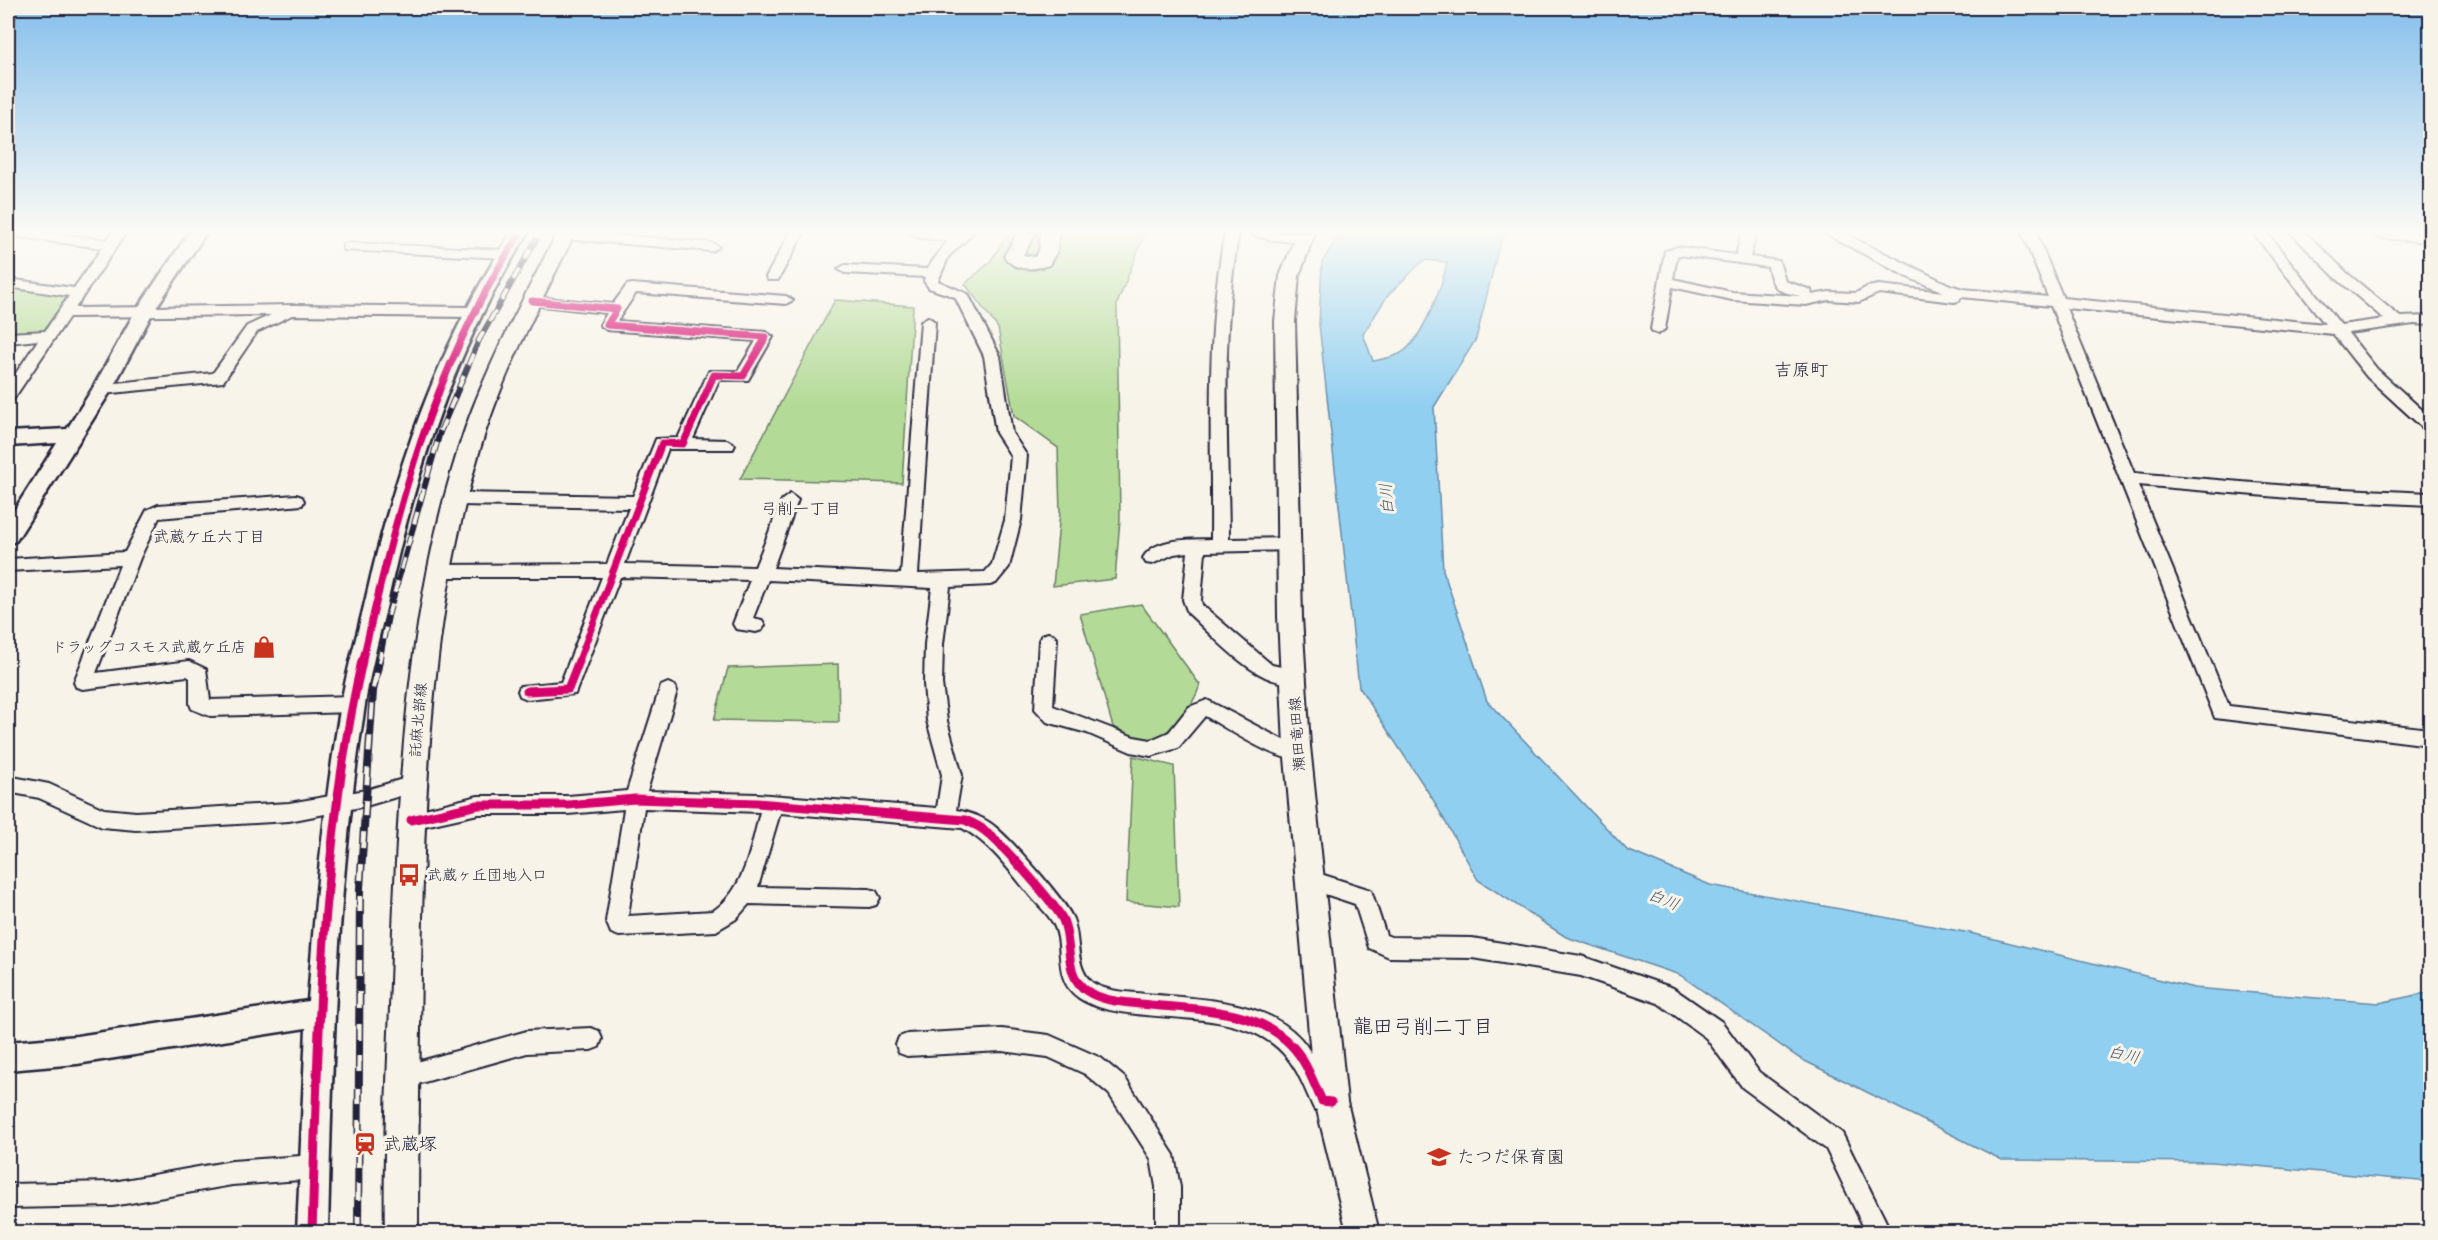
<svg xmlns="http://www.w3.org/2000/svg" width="2438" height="1240" viewBox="0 0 2438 1240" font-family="Kalam,'Klee One',sans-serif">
  <rect width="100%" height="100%" fill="#f7f3e8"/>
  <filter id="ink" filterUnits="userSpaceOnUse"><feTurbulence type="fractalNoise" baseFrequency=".0167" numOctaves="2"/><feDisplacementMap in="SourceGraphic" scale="12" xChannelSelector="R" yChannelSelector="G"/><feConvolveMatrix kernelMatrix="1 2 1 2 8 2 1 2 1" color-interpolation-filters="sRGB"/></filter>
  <g filter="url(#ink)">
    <g fill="#b3da96" stroke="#6a7e68" stroke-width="1.5">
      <path d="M1009,233H1145L1117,304L1120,519L1115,579L1053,586L1060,512L1058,448L1014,416L998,328L965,284L989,263Z"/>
      <path d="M8,283L78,293L49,335L8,338Z"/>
      <path d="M835,300L913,306L902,483L740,479Z"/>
      <path d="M1141,604L1200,685C1193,706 1171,739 1145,739C1136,739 1122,730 1113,727L1080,614Z"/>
      <path d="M838,664L839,722L714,720L728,668Z"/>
      <path d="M1133,756L1174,766L1179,907L1126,902Z"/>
    </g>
    <path fill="#91cff1" stroke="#658aa8" stroke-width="1.5" fill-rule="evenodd" d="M1341,233H1505L1499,246L1476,339L1434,407L1443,570L1487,701L1627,850L1710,885L1970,933L2194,988L2379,1003L2430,992V1182L2212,1162L2002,1160L1799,1058L1680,975L1566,937L1478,880L1432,798L1359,687L1319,324L1322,262ZM1424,260L1447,262C1443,285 1423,337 1404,351C1397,357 1382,359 1373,361L1363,334L1388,295Z"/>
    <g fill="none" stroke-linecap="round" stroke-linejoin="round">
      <g stroke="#22223b" stroke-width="4">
        <g id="minor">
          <path d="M12,233H52L107,240L112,233H126L75,308L295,305L471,307L478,312L471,317L292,315L257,332L223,382L102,394L94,389L97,385L213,373L247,326L271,315L69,317L13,400L8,401V385L38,340L8,343V333L45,331L69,296L8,287V279L74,288L102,248L19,237Z"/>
          <path d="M559,233H592L712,243L719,247L712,251L565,239L560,238Z"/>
          <path d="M790,233H804L778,280H768L766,277Z"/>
          <path d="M909,233H973L949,256L938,281L968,294L1000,356L1012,433L1027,456L1021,520L1009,567L996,583L990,585L950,587L943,644L942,684L947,721L962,775L956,810C968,812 980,816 990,823C1007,834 1066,901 1073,919C1081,939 1074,968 1093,983C1107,992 1130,992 1146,994C1196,999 1264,998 1301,1039C1314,1054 1321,1073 1329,1091L1334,1093L1338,1101L1334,1109L1326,1113L1314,1109C1305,1090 1298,1068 1283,1053C1247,1015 1184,1020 1136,1014C1118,1012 1095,1009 1079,998C1051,979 1066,946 1053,923C1048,914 1039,906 1032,898C1011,873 992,844 962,828L780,813L758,887L869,889L876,891L880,898L876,905L869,907L749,904L736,919L716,931L619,936L611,933L606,921L624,809L568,814H478L411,829L404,826L401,820L404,814L478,796H568L627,791L659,691L661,686L668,683L675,686L677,691L647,791L757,794L937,808L942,775L927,721L924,684L925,644L932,588L768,580L753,618L762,620L765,625L762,630L756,632L736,629L733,624L750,580L620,577L575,694L527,699L520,696L518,691L520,686L561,682L602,577H438L432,576L429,571L432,566L438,565L607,564L629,508L457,505L449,499L457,493L633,496L656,439L678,438L709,371H738L756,341L607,330L600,325L607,313L532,305L525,301L532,297L613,304L627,285L632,284L786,296L793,300L786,304L636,293L617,321L766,332L773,337L748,380H719L693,439L727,440L735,445L733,449H668L625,564L755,567L782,500L790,494L798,500L773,568L901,574L921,322L928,317L935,322L918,574L985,572L992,564L1005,520L1011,456L996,433L984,356L955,297L929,288L924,281L925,277L845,273L838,269L845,265L927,269L947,241L916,237ZM644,808L760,812C751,847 745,890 713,911L628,916Z"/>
          <path d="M1225,233H1239C1220,331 1228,439 1229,539L1290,538L1299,544L1290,550L1205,552L1201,600L1202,605L1272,665L1300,671L1302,676L1300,681C1262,694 1214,636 1188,613L1183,600L1188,552L1174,554L1152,564L1146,563L1143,558C1155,537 1191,540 1211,539C1212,438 1205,332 1225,233Z"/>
          <path d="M1251,233H1296L1310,238C1303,245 1259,240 1251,233Z"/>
          <path d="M1742,233H1756L1750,257L1779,261L1785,281L1811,290L1812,295L1829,292L1856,293L1867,287L1879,285L1944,292L1907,277L1824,233H1843L1950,285L1963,289L2048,297L2022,233H2036L2063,298L2325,324L2253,233H2267L2341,325L2384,319L2337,279L2291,233H2306L2347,273L2400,317L2430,316V325L2414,324L2348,333L2377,369L2430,417V430L2424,429L2367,377L2333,334L2066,308L2134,473L2300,487L2430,493V505L2300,499L2138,485L2229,706L2430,729V745L2215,718L2051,306L1961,297L1959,301L1954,302L1879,293L1859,302L1829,300L1806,305L1732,300L1672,287L1665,329L1658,334L1653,332L1651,329L1665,251L1678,247L1736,255ZM1679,255L1768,267C1773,292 1779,291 1801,296L1732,292L1673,279L1677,256Z"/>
          <path d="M348,243L506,250L513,254L506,258L343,250V244Z"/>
          <path d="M296,495L302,497L304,501L302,505L159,518L140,558L96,673L189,661L206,669L210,700L353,696L360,699L362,704L360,709L353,712L210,716L192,709L190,704V678L187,676L83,689L76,687L74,682L120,565L8,571V559L125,552L147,510L158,505Z"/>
          <path d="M1048,633L1054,635L1057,640L1053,706L1134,737L1151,740L1169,732L1189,707L1207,700L1289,743L1305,747L1308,753L1305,759C1282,766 1227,728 1205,716L1178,748L1151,756L1131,752L1087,733L1047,722L1035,709L1039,640L1042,635Z"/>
          <path d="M8,776L49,784L104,809L136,812L289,803L366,790L413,776L420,778L423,784L420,790L366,806L289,821L136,830L102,827L39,798L8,792Z"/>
          <path d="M1311,871L1371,890L1386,935L1391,937L1472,938L1581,956L1673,988L1722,1022L1759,1072L1842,1133L1891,1232H1866L1826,1149L1743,1088L1706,1038L1658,1003L1581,976L1472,958L1389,957L1369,948L1355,904L1304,887L1301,880L1304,873Z"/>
          <path d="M591,1028L599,1031L602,1039L599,1047L591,1050L527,1053L403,1088L395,1085L391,1077L395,1069L403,1066L527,1031Z"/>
          <path d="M1002,1029L1049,1035L1101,1058L1125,1078L1174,1155L1180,1187V1232H1156V1187L1151,1159L1109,1094L1085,1074L1048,1057L1002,1051L907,1056L899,1053L896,1045L899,1037L907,1034Z"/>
          <path d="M314,1155L323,1158L326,1167L323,1176L314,1179L232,1185L113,1206L8,1208V1184L113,1182L232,1161Z"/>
        </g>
      </g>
      <g stroke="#22223b" stroke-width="5">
        <g id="tertiary">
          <path d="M189,233H206L153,312L112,389L16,541L8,544V520L57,443L8,446V432L67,429L93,388L135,312Z"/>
          <path d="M511,233H528C454,349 416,470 387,604C379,637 370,671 365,705C337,879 332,1056 328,1232H297L306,1028L77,1064L8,1070V1042L77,1036L308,1001C315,902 324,802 341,704C347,670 357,636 365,602C395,470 437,347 511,233Z"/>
        </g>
      </g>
      <g stroke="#22223b" stroke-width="4">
        <g id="secondary">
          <path d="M557,233H575C543,298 509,361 486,430C435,588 426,753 422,918C420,1023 418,1127 418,1232H385C383,1140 389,1046 392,954C399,777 407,598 465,429C489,361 524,298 557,233Z"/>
          <path d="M1018,233H1036L1023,255L1035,257L1039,251L1041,233H1059L1057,251L1049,265C1032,270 1015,272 1004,256Z"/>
          <path d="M1297,233H1315L1299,276L1295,321L1302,617L1310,746L1347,1102L1379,1232H1347L1315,1102L1284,746L1278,617L1275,321L1280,276Z"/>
          <path d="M2372,233H2430V242L2381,238Z"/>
        </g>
      </g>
      <use href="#minor" fill="#f7f3e8" fill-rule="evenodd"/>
      <use href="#tertiary" fill="#f7f3e8" fill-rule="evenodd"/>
      <use href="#secondary" fill="#f7f3e8" fill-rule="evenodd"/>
      <g stroke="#22223b" stroke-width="6">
        <path id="rail-far1" d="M379,663L388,616L440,432L479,340L540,233"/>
      </g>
      <g stroke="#22223b" stroke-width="8">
        <path id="rail" d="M358,1232L360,888L373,691L379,661"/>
      </g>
      <use href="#rail-far1" stroke="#f7f3e8" stroke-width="4" stroke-dasharray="12" stroke-linecap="butt"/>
      <use href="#rail" stroke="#f7f3e8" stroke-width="5" stroke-dasharray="16" stroke-linecap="butt"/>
      <g stroke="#f7f3e8" stroke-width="10">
        <g id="cycleway-far1">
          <path d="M532,301L617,309L607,325L766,337L743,376L714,375L683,444L662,443L578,663"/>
          <path d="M362,663C399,503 430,373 520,233"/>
        </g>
      </g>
      <g stroke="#f7f3e8" stroke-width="13">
        <g id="cycleway">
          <path d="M527,691L568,689L579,661"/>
          <path d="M411,820L478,805H568L635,799L757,803L965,820C972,823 979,826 985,831C1000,842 1056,905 1063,920C1073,944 1063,975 1087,991C1102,1001 1123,1002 1140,1004C1190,1010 1254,1006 1291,1045C1306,1060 1313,1082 1322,1101L1331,1102"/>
          <path d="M312,1232C318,1045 320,844 362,661"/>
        </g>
      </g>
      <use href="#cycleway-far1" stroke="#d6006c" stroke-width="7"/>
      <use href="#cycleway" stroke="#d6006c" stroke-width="9"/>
    </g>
  </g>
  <linearGradient id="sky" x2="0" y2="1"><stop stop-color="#85bfec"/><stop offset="0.57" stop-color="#fbfaf5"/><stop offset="1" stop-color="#fbfaf5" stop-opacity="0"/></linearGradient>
  <rect width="2438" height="407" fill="url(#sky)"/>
  <defs>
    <g id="shop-bare" transform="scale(1.8)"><path d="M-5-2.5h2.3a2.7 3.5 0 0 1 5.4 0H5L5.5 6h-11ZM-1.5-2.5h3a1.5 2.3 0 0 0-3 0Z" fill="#c8321e" stroke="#f7f3e8" stroke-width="2.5" paint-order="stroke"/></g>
    <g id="bus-bare" transform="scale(1.8)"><path d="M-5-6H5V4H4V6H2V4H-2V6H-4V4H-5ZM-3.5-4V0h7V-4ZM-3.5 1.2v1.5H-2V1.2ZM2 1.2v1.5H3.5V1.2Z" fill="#c8321e" stroke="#f7f3e8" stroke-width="2.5" paint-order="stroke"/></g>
    <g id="station-bare" transform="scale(1.8)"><path d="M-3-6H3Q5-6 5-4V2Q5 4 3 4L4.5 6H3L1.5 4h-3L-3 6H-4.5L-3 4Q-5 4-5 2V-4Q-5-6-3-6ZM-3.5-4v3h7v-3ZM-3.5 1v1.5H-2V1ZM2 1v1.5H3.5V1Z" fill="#c8321e" stroke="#f7f3e8" stroke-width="2.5" paint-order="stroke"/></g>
    <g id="school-bare" transform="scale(1.8)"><path d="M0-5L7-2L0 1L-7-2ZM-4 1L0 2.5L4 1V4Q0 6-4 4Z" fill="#c8321e" stroke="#f7f3e8" stroke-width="2.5" paint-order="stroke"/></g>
  </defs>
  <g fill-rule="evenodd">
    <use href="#shop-bare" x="264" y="647"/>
    <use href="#bus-bare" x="409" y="875"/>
    <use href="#station-bare" x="365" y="1144"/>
    <use href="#school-bare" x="1439" y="1157"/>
  </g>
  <g text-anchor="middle" stroke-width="6" stroke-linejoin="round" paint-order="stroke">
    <g font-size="15" fill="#22223b" stroke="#f7f3e8" text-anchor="end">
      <text x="246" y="652">ドラッグコスモス武蔵ケ丘店</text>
      <text x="427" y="880" text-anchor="start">武蔵ヶ丘団地入口</text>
    </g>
    <g font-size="15" fill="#22223b" stroke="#f7f3e8">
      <text transform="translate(418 720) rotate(-85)" y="5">託麻北部線</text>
      <text transform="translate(1297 734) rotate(-94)" y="5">瀬田竜田線</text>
    </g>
    <g font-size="16" font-style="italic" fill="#435672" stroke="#f7f3e8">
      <text transform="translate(1386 499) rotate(-95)" y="6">白川</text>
      <text transform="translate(1664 899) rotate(22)" y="6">白川</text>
      <text transform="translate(2124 1054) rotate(13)" y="6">白川</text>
    </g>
    <g font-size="16" fill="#22223b" stroke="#f7f3e8">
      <text x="801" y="514">弓削一丁目</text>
      <text x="209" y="542">武蔵ケ丘六丁目</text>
    </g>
    <g font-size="18" fill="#22223b" stroke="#f7f3e8">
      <text x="1801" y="376">吉原町</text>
    </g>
    <g font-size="18" fill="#22223b" stroke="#f7f3e8" text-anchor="start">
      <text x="383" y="1150">武蔵塚</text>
      <text x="1457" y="1163">たつだ保育園</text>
    </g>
    <g font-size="20" fill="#22223b" stroke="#f7f3e8">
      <text x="1423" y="1033">龍田弓削二丁目</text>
    </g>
  </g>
  <rect width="2438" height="1240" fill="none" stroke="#f7f3e8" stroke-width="30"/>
  <rect x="15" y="15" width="2408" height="1210" fill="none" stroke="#22223b" stroke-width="2" filter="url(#ink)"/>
</svg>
